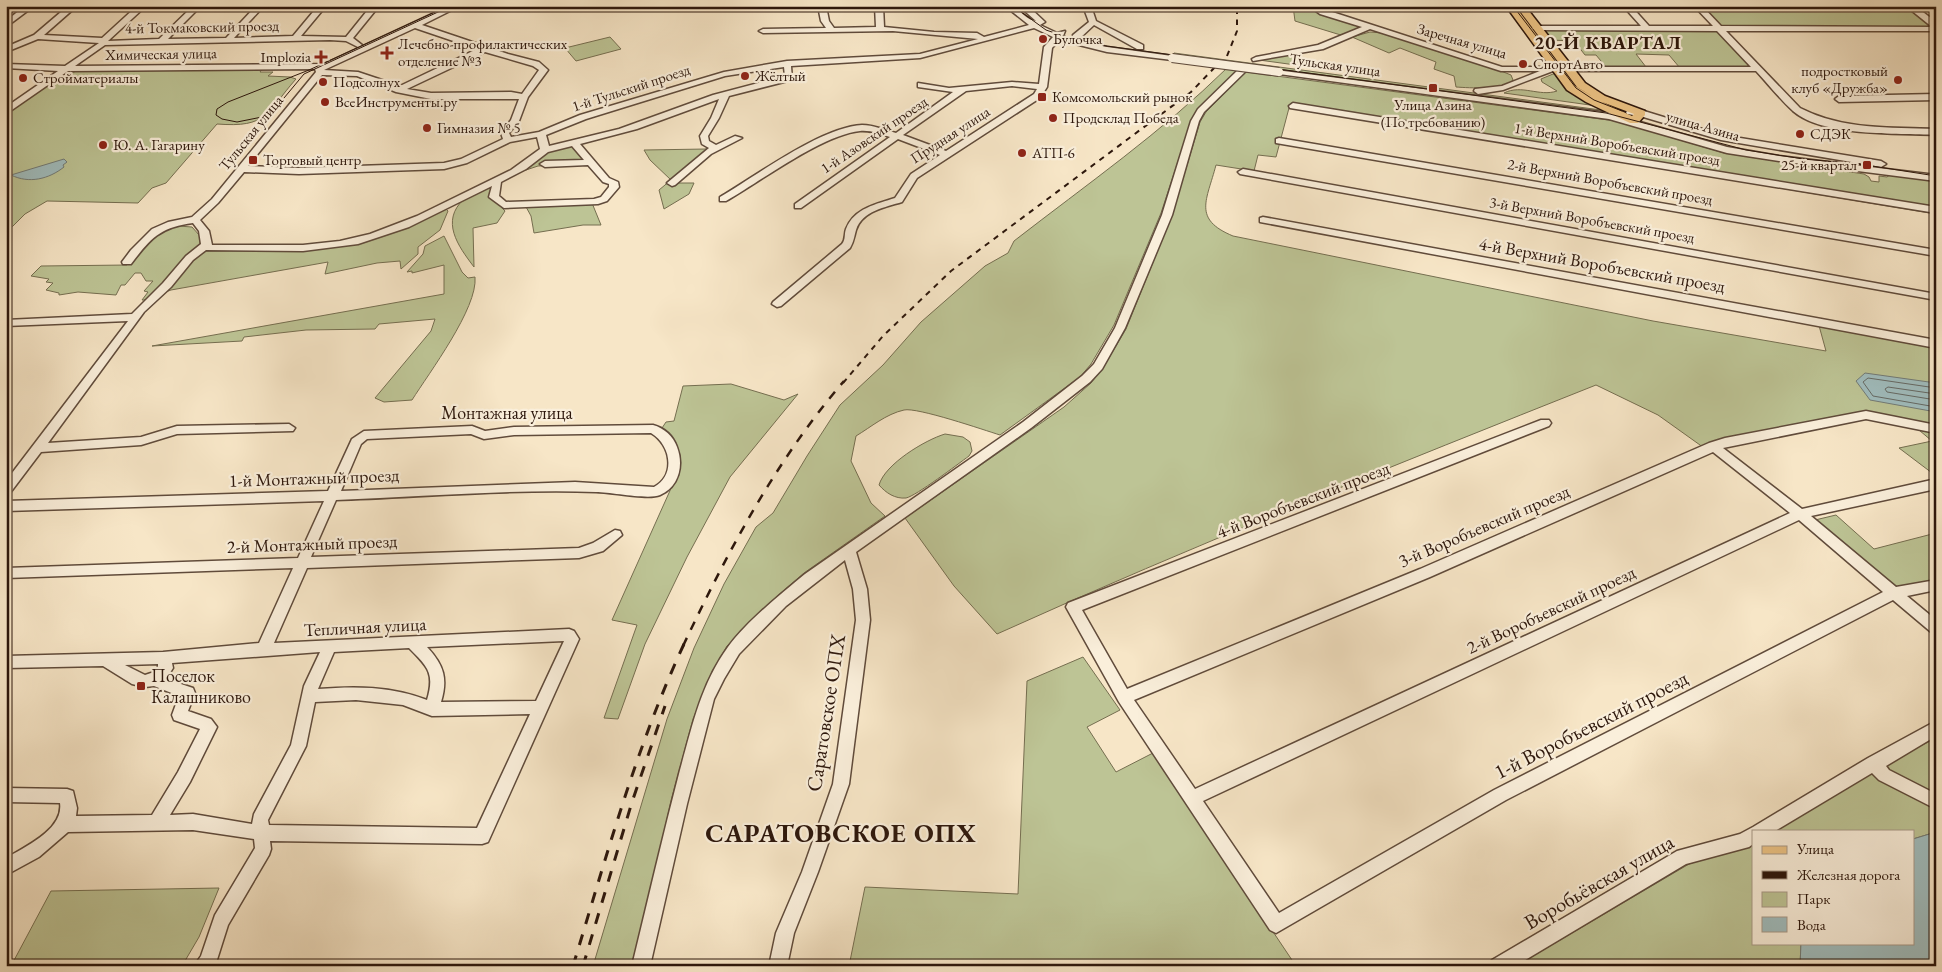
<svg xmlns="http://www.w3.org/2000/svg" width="1942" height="972" viewBox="0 0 1942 972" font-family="'EB Garamond',serif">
  <rect width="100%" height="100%" fill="#f7e6c7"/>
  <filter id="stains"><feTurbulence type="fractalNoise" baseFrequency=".004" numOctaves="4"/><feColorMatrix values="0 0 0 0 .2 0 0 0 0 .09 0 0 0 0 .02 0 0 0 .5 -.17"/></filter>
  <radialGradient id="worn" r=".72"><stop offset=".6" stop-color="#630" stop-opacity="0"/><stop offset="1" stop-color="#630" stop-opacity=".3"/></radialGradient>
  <g fill="#bdc495" stroke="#756e50">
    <path d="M1293,6H1310L1321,13L1360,27L1344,36L1295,21Z"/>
    <path d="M1907,6L1935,28H1729L1720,25L1702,7Z"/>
    <path d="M1543,30H1712L1720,33L1753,67L1680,68L1669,55L1636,54L1646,67H1606L1596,55H1585L1574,41L1550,40Z"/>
    <path d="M1370,32L1383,33L1496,69L1511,75L1513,80C1504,90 1470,88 1456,87L1454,76L1434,69L1436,62L1400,48L1389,53L1352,37Z"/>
    <path d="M610,37L621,49L576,61L565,48Z"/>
    <path d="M1174,53L1601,110L1609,112V114L1172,56Z"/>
    <path d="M1289,55L1314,61L1326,66L1325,69L1259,60Z"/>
    <path d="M263,68L260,72H273L268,76L290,77L296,79C266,113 268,128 217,124L166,183L152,188L138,203L47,201L25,214L6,233V114L61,76L77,71Z"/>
    <path d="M1227,68L1239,69L1208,99L1192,119L1161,213L1114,325L1091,364L1080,377L1000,435C984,430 917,407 904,410C886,414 871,427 856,436L851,461L871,503L885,516L804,573L776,597L727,646L712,672L693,719L671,801L634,966H593L667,719L694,648L724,584L756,527L773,513L807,456L840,405L883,365L921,322L985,266L1008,253L1014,241C1086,185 1162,132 1227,68Z"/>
    <path d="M1246,72L1616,121L1724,153L1864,174L1869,177L1871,181L1879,182V176L1887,177L1891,174L1936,180V214L1292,107L1289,108L1276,157L1258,155L1254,171L1216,165C1207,200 1192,219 1233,236L1653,321L1826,351L1818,322L1936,344V476L1899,448L1932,441L1913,425L1866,415L1707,450L1658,415L1596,385C1395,465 1194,545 997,634L954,586L905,518L1064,407L1091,383L1103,368L1126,329L1172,215L1200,122L1206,112Z"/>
    <path d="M1553,74H1556L1597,106L1504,93C1522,84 1539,97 1557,91L1542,82L1541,79Z"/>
    <path d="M571,145L591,164L538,166L505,177L550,151Z"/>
    <path d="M708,146L711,148L675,183H694L689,194L664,209L659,190L671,180L650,160L644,150L706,149Z"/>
    <path d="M495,183L493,198L505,211L497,223L473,228L474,267C458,246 440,221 464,199C471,192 486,188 495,183Z"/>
    <path d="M592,203L601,225H583L534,233L531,216L525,205Z"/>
    <path d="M445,208L448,211L440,230L418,247V254L401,269L400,261L377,263L325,274L328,262L171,290L144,300H142L148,292L144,291L153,281H146L141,273H135L125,285H121L116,295L78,292L59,295V293L46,290L53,283L46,282L49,279L31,276L41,266L127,265L153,233L178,226L192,227L200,236V247L206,251H277L343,246Z"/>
    <path d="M444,236L462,272L468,278L475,277C478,308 429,373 412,400L384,402L375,398L431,331L435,319L379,324L375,329L306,330L244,337L242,341L152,346L444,294V265L412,273V271L407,272L423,254L425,246Z"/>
    <path d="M731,384L784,400L798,394L730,477L687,557L645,644L618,719L604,718L637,625L612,620L677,475C677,452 679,445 662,428L666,422L674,421L683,386Z"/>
    <path d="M945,434L963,437L970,442L972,451L969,456C958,464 916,496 906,498C895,499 886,493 879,485C885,464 925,440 945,434Z"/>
    <path d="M1836,515L1874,549L1936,533V579L1902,587L1893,586L1815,520Z"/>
    <path d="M1083,657L1120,710L1087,727L1116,772L1153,753L1296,966H849L865,887L1018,894L1027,681Z"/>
    <path d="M1936,738V832L1913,839V831H1773L1883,765Z"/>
    <path d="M1753,842V943H1801L1800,966H1516L1689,864Z"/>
    <path d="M219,888L199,937L182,966H11L51,891Z"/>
  </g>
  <g fill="#a0bdbe" stroke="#727b77">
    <path d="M64,159L67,162L63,165L64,167C49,179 29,184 11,175Z"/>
    <path d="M1865,373L1936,383V412L1870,400L1856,381Z"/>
    <path d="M1936,832V958L1919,966H1800L1801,943H1913V839Z"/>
  </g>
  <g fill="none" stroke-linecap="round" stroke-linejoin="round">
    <g stroke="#666a65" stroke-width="1">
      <path d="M1936,388L1868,378L1863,382L1873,396L1936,407"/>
      <path d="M1936,394L1888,387L1885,389L1887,392L1936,400"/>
    </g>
    <g stroke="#604b3b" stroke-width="3">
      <g id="minor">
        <path d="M25,6H34L6,27V21Z"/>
        <path d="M68,6H77L44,35L102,38L137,6H146L108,41L159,39L193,6H201L168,39L226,38L256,6H264L234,38L293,36L318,6H326L301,36L346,37L371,6H379L353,38L362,45L358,47L346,41L330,40L105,45L75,66L324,64L449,6H460L422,25L508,54L539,62L548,70L528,97L519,121L509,133L511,137L539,132L580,115L724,72L787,61L920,54L978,39L893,31L763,33L759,31L763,29L826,28L821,21L818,6H826L829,21L834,28L876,27L875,6H883L884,27L934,32L977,33L984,37L1029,25L1005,6C1020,6 1023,19 1036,21L1019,6H1028L1045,22L1040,25L1057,33L1065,31L1063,36L1067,38L1107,47L1172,56L1176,58L1172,60L1107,52L1059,40L1052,48L1047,87L1040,98L917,178L902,202C886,207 862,211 856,230C854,237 854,241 850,248L781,306L777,307L772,304L773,302L842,244C846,239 844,234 846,229C854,208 877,204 895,198L911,174L940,155L898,139L801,208H795V204L890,137C881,134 870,130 860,131C822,135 761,181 726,201H720V197C756,176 821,127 862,125C873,125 885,130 896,133L953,92L918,87V83L949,88L1012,82L1039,84L1044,47L1053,37L1034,28L920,58L791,66L792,80L729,96L719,118L708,136L709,141L716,145L735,136L742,138L711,154L675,185L672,186L667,183L709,148L702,144L700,136L711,118L719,99L637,129L580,144L609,178L618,182L619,187L607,201L598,204L504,208L489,197L492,186L409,227L358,244L303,251L206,250L193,260L171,287L144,312L48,443L141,437L177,426L289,424L295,428L293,431L177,434L141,445L41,452L10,493L6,495V481L128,321L6,326V320L132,314L163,283L186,256L201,244L199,231L193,223C160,227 150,239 131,264H123L122,262L131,250L152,229L168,222L192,217L212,199L316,72L315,69L68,71L6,114V107L58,71L6,68V64L65,66L99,43L38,39L6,52V47L34,35ZM415,28L477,49L400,86L358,72L324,70ZM485,52L533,66L539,70L522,94L511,92L431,93L407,89ZM784,67L785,76L713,95L619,129L549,146L546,135L586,119L725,76ZM322,75L357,76L396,92L431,99H519L511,120L501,133L503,139L461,159L444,163L299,168L248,166ZM1012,86L1037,89L1034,94L946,151L903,135L966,91ZM537,137L540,149L511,170L417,216L370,234L340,241L303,245H212L209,231L200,220L218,203L244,172L299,174L444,169L467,163L510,142ZM572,146L584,160L545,161L540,164L545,167L588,165L603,182L609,184V187L601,197L594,199L506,202L499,196L501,182L526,169L548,152Z"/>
        <path d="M1083,6H1091L1096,21L1143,45V49H1137L1094,25L1079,39H1073V35L1089,22Z"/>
        <path d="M1309,6H1319L1326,10L1502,67H1751L1717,31L1536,30L1532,28L1536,26H1641L1623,6H1631L1649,26H1713L1694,6H1702L1721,26L1932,27L1906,6H1915L1936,22V31H1726L1800,108C1843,130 1889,127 1936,129V135C1897,133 1823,137 1793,111C1780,99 1768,84 1756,71H1553L1503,90L1478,94L1474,91L1475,89L1502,86L1540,71H1501L1370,29L1323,49L1253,61L1252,59L1256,57L1318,45L1362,27L1320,14Z"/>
        <path d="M1240,68L1247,70L1204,112L1199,121L1172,215L1125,328L1102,369L1090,382L1031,428L856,552L867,589L870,620L849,784L818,872L794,933L787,966H769L776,933L802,872L833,784L856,620L853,589L845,560L786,606L739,654L724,679L714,699L687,804L650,966H632C648,900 663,835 680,770C692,727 701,684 728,647C746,622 781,594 805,574L1023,422L1082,376L1094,364L1115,328L1162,215L1191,121L1198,109Z"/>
        <path d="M1276,70L1609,113L1727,147L1779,156L1936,175V181L1779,161L1727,153L1609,119L1279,74H1276Z"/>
        <path d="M1936,94V100L1839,102L1835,99L1839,96Z"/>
        <path d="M1293,103L1936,207V213L1290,108L1289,106Z"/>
        <path d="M1630,109L1644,111L1722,135L1881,161L1886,164L1881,167L1721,140L1640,116L1627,114L1626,112Z"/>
        <path d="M1279,138L1936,250V256L1276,143V139Z"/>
        <path d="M1243,169L1936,294V300L1240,174L1238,172Z"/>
        <path d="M1263,217L1936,340V348L1260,222V218Z"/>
        <path d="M1866,411L1936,425V433L1866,419L1723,448L1802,509L1936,479V489L1811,516L1896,587L1936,580V590L1907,596L1936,620V634L1931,632L1893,600L1506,800L1276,933L1270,930L1119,702L1066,607L1068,603L1541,420H1549L1551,423L1549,426L1082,610L1127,689L1420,569L1709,443L1725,438ZM1713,452L1790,513L1195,789L1134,700L1430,577ZM1799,520L1883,592L1494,790L1279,913L1203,801Z"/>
        <path d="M653,425C664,428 673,436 677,447C684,465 679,487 660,495C648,500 611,492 596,492C509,489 423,497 336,500L311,557L579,548L593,543L615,530L620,531L622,535L603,551L579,558L307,568L274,643L569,629L574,631L579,639L488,842L482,844L270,841L271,849L269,855L228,925L215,966H194L201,956L215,915L255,848L254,839L193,830L68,832L39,857L6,875V858C25,847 64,829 60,803L6,802V788L67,789L73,791L77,808L76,816L152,815L178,772L200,729L174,720L172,715L179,696L154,686L145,687L132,684L103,666L6,668V656L163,652L259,643L293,568L6,578V568L298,558L324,501L6,511V501L328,491L352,439L364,431L472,426L485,431L514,427ZM651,433C671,445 676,475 654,487L575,482L341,491L361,444L367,439L471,434L484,439L514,435ZM564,641L536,701L441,702C448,679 444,665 427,647ZM409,648C428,667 435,673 427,700C392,686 355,686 318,689L334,652ZM320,652L304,686L291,745L254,814L252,824L193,814L170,815L190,782L217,727L211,719L188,711L195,693L193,688L166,679L173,668L172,663ZM158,664V667L154,672L145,675L125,665ZM356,700L403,705L432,716L530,714L477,828L269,825L268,820L306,746L315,702Z"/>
        <path d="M1936,721V736L1886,766L1889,770L1936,794V809L1879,780L1872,773L1775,831H1753V844L1749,847L1686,864L1515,966H1489L1492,960L1677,851L1740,834L1753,827L1868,758Z"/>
      </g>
    </g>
    <g stroke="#2d170c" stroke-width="3">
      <path id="major" d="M1506,6H1515L1575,86L1595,98L1577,87L1516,6H1525L1585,83L1605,96L1645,111V115L1638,123H1630L1586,102L1567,90ZM1602,102L1634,114L1632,116Z"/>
    </g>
    <use href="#minor" fill="#faefdb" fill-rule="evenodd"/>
    <use href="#major" fill="#ecc384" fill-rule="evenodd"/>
    <g stroke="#2d170c" stroke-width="1">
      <path d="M448,6L309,70L228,102L217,109L216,115L222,119L237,122L262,117L274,110L304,74L451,6"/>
      <path d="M1013,6L1046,30L1084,43L1606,113L1746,150L1803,159L1860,164"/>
      <path d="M1513,6L1576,88L1594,100L1622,111"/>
      <path d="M1853,163L1936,176"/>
    </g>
    <g stroke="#2d170c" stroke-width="2" stroke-dasharray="5.5 5.5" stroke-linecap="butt">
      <path d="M1227,56L1237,31V6"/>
      <path d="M843,383L883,336L951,271L1191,92L1216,66"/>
    </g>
    <path stroke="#2d170c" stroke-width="2.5" stroke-dasharray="9 9" stroke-linecap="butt" d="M683,646C727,553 776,460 844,381"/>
    <g stroke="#2d170c" stroke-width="3" stroke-dasharray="11 11" stroke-linecap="butt">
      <path d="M573,966C606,858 636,747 684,644"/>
      <path d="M583,966L632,802L665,706"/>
    </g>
    <g stroke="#604b3b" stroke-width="10" stroke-linecap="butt">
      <path id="minor-bridge" d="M1172,58L1279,72"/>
    </g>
    <use href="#minor-bridge" stroke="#faefdb" stroke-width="8"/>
  </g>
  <g fill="#8f2418" stroke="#faefdb" stroke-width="2">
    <circle cx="1043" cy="39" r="5"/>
    <path d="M384.5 45.5h5v5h5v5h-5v5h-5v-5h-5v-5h5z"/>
    <path d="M318.5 49.5h5v5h5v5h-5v5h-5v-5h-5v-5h5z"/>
    <circle cx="1523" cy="64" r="5"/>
    <circle cx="745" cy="76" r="5"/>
    <circle cx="23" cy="78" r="5"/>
    <circle cx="1898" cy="80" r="5"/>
    <circle cx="323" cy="82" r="5"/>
    <rect x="1428" y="83" width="10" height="10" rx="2.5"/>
    <rect x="1037" y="92" width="10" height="10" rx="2.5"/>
    <circle cx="325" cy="102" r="5"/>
    <circle cx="1053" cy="118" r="5"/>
    <circle cx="427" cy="128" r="5"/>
    <circle cx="1800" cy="134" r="5"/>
    <circle cx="103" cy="145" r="5"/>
    <circle cx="1022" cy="153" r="5"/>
    <rect x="248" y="155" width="10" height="10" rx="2.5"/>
    <rect x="1862" y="160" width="10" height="10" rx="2.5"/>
    <rect x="136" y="681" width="10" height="10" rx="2.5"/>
  </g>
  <g text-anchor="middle" stroke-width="4.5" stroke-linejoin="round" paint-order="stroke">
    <g font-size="15" fill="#2d170c" stroke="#faefdb">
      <text transform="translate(202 27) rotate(-1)" y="5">4-й Токмаковский проезд</text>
      <text transform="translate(1462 41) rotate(16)" y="5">Заречная улица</text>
      <text transform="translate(161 54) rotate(-1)" y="5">Химическая улица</text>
      <text transform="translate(1335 65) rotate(8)" y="5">Тульская улица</text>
      <text transform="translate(631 88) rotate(-18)" y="5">1-й Тульский проезд</text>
      <text transform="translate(1703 126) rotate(16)" y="5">улица Азина</text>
      <text transform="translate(251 133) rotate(-51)" y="5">Тульская улица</text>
      <text transform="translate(874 135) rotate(-34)" y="5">1-й Азовский проезд</text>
      <text transform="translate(950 135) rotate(-33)" y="5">Прудная улица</text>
      <text transform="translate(1617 144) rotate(9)" y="5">1-й Верхний Воробъевский проезд</text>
      <text transform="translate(1610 182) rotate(10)" y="5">2-й Верхний Воробъевский проезд</text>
      <text transform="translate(1592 220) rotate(10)" y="5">3-й Верхний Воробъевский проезд</text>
    </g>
    <g font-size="15" fill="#2d170c" stroke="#faefdb" text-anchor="start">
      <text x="1053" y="44">Булочка</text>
      <text x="398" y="49">Лечебно-профилактических<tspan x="398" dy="17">отделение №3</tspan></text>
      <text x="311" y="62" text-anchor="end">Implozia</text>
      <text x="1533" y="69">СпортАвто</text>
      <text x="1888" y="76" text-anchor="end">подростковый<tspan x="1888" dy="17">клуб «Дружба»</tspan></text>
      <text x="755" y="81">Жёлтый</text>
      <text x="33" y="83">Стройматериалы</text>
      <text x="333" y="87">Подсолнух</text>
      <text x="1052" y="102">Комсомольский рынок</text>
      <text x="335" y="107">ВсеИнструменты.ру</text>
      <text x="1433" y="110" text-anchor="middle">Улица Азина<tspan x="1433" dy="17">(По требованию)</tspan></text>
      <text x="1063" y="123">Продсклад Победа</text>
      <text x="437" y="133">Гимназия № 5</text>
      <text x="1810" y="139">СДЭК</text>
      <text x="113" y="150">Ю. А. Гагарину</text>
      <text x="1032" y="158">АТП-6</text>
      <text x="263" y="165">Торговый центр</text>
      <text x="1857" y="170" text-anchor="end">25-й квартал</text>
    </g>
    <g font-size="18" fill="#2d170c" stroke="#faefdb">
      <text transform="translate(1602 265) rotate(10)" y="6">4-й Верхний Воробъевский проезд</text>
      <text x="507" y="419">Монтажная улица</text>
      <text transform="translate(314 478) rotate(-2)" y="6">1-й Монтажный проезд</text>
      <text transform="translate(1303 500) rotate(-21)" y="6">4-й Воробъевский проезд</text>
      <text transform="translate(1484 526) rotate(-23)" y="6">3-й Воробъевский проезд</text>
      <text transform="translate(312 544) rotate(-2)" y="6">2-й Монтажный проезд</text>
      <text transform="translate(1551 610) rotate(-25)" y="6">2-й Воробъевский проезд</text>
      <text transform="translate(365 627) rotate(-3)" y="6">Тепличная улица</text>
    </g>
    <g font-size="18" fill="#2d170c" stroke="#faefdb" text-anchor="start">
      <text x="151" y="682">Поселок<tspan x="151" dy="21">Калашниково</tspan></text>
    </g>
    <g font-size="19" font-weight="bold" letter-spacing="1" fill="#2d170c" stroke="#faefdb">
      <text x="1608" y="49">20-Й КВАРТАЛ</text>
    </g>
    <g font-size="21" fill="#2d170c" stroke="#faefdb">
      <text transform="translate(826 713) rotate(-81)" y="7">Саратовское ОПХ</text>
      <text transform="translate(1591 725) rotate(-27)" y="7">1-й Воробъевский проезд</text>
      <text transform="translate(1599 882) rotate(-30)" y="7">Воробьёвская улица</text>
    </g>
    <g font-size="26" font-weight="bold" letter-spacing="1" fill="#2d170c" stroke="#faefdb">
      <text x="841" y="842">САРАТОВСКОЕ ОПХ</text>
    </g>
  </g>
  <rect width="1942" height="972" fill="none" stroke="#f7e6c7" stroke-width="25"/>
  <rect x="8" y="8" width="1927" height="957" fill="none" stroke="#2d170c" stroke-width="2.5"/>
  <rect x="12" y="12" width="1917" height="947" fill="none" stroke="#2d170c"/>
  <rect x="1752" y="830" width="162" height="115" fill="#faefdb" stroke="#a89988"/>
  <rect x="1762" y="846" width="25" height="8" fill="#ecc384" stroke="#a89988"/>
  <text x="1797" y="854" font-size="15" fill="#2d170c">Улица</text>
  <rect x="1762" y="871" width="25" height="8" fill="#2d170c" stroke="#a89988"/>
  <text x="1797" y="880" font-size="15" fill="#2d170c">Железная дорога</text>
  <rect x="1762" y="892" width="25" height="15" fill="#bdc495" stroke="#a89988"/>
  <text x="1797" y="904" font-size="15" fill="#2d170c">Парк</text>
  <rect x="1762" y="917" width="25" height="15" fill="#a0bdbe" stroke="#a89988"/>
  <text x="1797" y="930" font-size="15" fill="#2d170c">Вода</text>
  <rect width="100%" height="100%" filter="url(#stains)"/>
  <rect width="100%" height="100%" fill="url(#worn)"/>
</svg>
